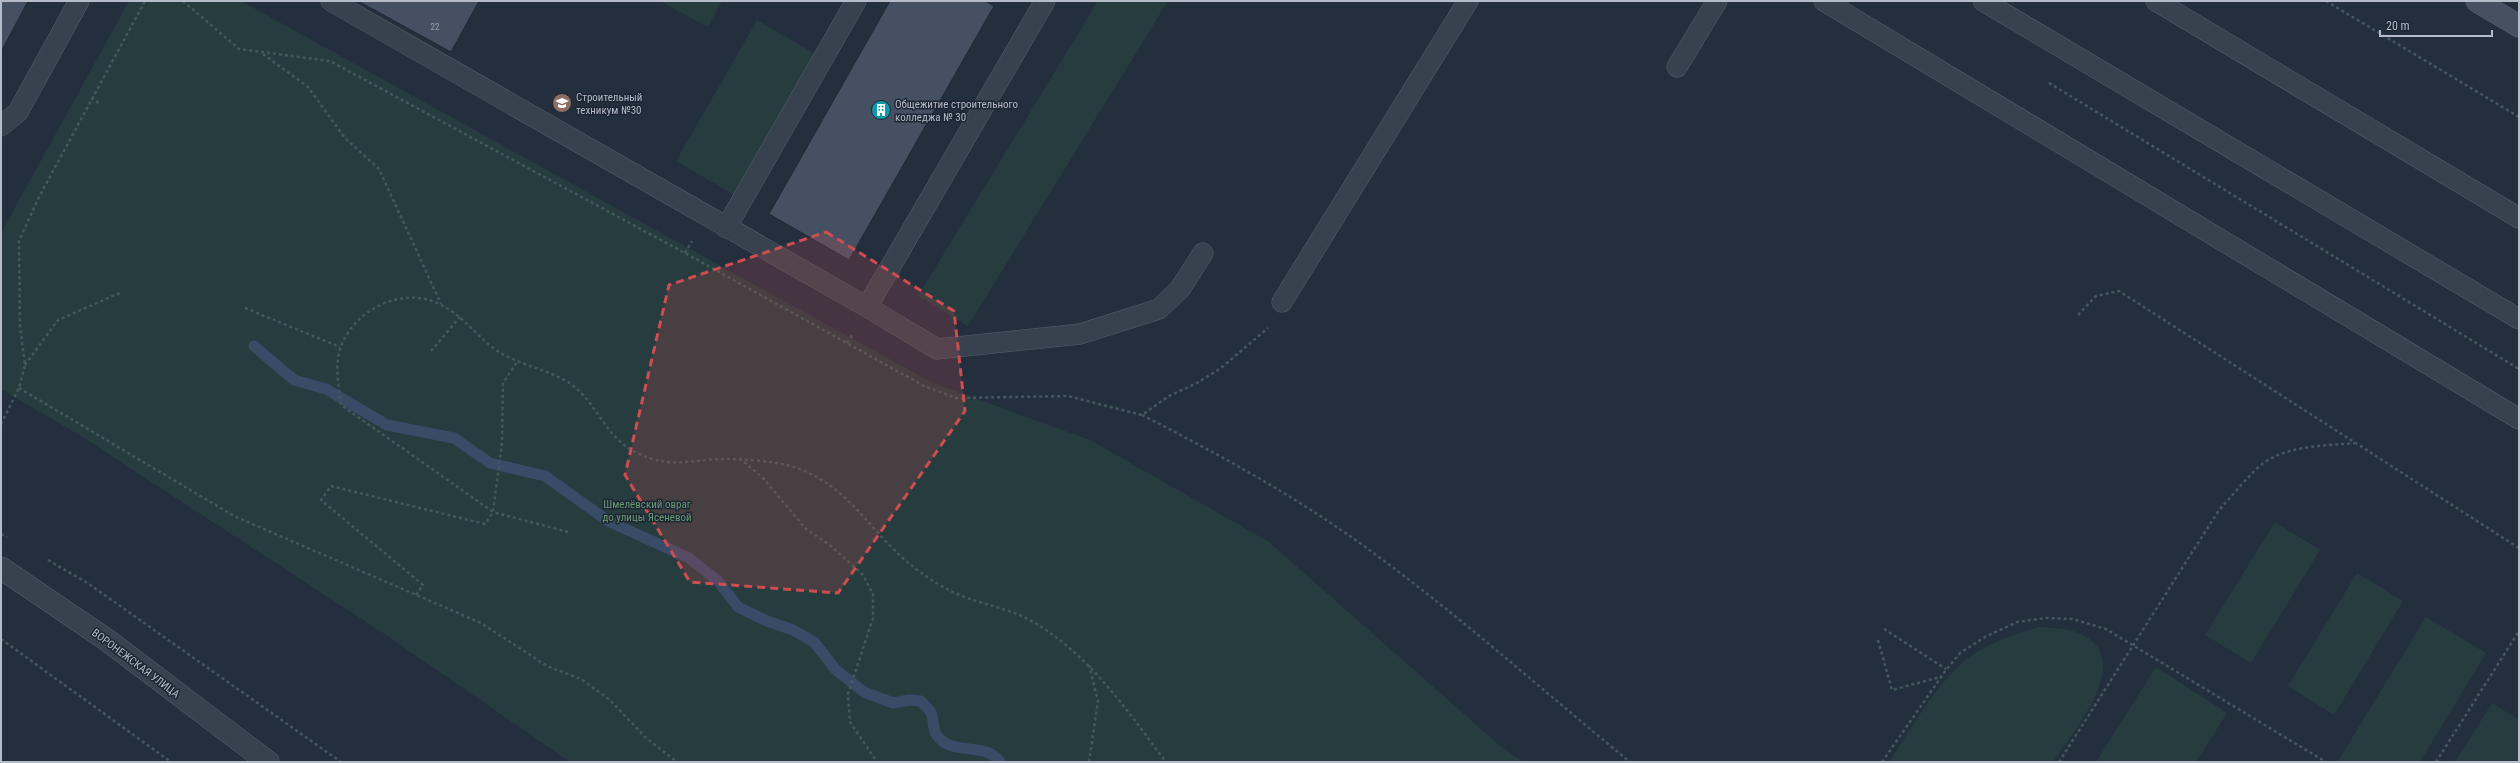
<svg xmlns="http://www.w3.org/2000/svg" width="2520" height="763" viewBox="0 0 2520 763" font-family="'Roboto Condensed',sans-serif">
  <rect width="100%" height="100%" fill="#242f3e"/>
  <g fill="#263c3f">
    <path d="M129,1H241L933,383L1090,440L1269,542L1498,744L1523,762H570L383,633L81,436L1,389V233Z"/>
    <path d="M660,1H722L708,27Z"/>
    <path d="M1098,1H1168L968,326L918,296Z"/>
    <path d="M757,20L817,55L736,196L676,161Z"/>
    <path d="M2275,522L2320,550L2251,663L2205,635Z"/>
    <path d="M2357,573L2403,601L2334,715L2288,686Z"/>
    <path d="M2426,617L2486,653L2420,762H2341L2338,761Z"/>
    <path d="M2039,627C2050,628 2063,628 2073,631C2141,653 2075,729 2053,762H1889C1912,728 1934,686 1967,659C1987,643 2014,634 2039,627Z"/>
    <path d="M2156,667L2227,713L2196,762H2096Z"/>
    <path d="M2492,703L2519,720V762H2455Z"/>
  </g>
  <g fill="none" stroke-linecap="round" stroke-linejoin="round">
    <path stroke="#394c67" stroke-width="11" d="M254,346L294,380L326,389L387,425L454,438L490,463L545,476L608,521L689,558L718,581L738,607L767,621L793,630L814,642L836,670L864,692L893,703L909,700L921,701C924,705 929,709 931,713C936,724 929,732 945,743C962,753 987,744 1000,762"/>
  </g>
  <g fill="#455162" stroke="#1f2835">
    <path d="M1,1H28L1,52Z"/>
    <path d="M358,1H479L451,52Z"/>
    <path d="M890,1H985L994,6L849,260L769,214Z"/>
  </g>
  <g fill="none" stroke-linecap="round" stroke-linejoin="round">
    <g stroke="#565f6c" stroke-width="21">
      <g id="service">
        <path d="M331,1L867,307L937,349L1080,334L1159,309L1180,289L1203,253"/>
        <path d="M1824,1L2519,419"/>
        <path d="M1983,1L2519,319"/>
        <path d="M2156,1L2519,218"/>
        <path d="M1677,67L1717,1"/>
        <path d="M1,126L18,112L79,1"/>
        <path d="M726,228L856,1"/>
        <path d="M1282,302L1468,1"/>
        <path d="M867,307L1045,1"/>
      </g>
    </g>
    <g stroke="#565f6c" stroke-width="23">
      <path id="tertiary" d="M1,568L107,640L268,762"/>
    </g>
    <g stroke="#565f6c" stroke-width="23">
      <path id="secondary" d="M2477,1L2519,26"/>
    </g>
    <g stroke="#44595c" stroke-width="2.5" stroke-dasharray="3 3" stroke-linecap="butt">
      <path d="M183,1L239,49L330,61L685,253L924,386L956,398L1068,396L1142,415L1169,396L1197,383L1221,368L1268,328"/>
      <path d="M2326,1L2519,117"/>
      <path d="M263,54L308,87L345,138L379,169L441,304"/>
      <path d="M2049,83L2519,369"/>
      <path d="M91,98L99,103"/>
      <path d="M685,253L692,241"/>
      <path d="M245,308L340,347"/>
      <path d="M2078,315L2096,296L2119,291L2519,548"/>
      <path d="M847,343L853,334"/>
      <path d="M431,351L460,317"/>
      <path d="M25,365L58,320L122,292"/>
      <path d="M19,388L234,516L481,623L547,666L581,679L610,700L645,737L677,762"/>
      <path d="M1142,415C1220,455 1297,497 1368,549C1459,615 1543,691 1630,762"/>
      <path d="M1,424L19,388L25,365L20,326L19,241L39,197L145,1"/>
      <path d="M744,462L764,479L805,528L831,546L863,575L873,594V618L848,694L850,722L877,762"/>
      <path d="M568,532L493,512L341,405C339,387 334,364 341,346C356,308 406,284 443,306C466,318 480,341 502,354C524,366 549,370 571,384C598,404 606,439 637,453C671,469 688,460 722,459C743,459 777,461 797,468C850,487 870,532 911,565C921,573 935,583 947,589C972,603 1003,606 1028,619C1088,652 1125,708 1166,762"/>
      <path d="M1,534L7,537"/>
      <path d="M48,560L89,584L341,762"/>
      <path d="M416,595L423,585L321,500L331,486L485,524L493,512L502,443L503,383L517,362"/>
      <path d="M1884,629L1946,669"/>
      <path d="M1,639L171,762"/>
      <path d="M1878,640L1892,690L1940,677"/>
      <path d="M1089,762L1098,701L1089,665"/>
      <path d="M1882,762L1946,670L1960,653L1985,637L2017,622L2046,618L2073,619L2106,629L2326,762"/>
      <path d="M2059,762L2219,510C2233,495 2246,478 2261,465C2286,445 2325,446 2355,443"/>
      <path d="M2436,762L2519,631"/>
    </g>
    <use href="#service" stroke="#38414e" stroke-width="20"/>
    <use href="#tertiary" stroke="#38414e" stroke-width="22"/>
    <use href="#secondary" stroke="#465061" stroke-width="22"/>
  </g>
  <path fill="#ce4d50" fill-opacity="0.2" stroke="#ce4d50" stroke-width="3" stroke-dasharray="8 5" stroke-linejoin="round" d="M826,232L954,311L965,411L838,593L690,582L625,475L669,285Z"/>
  <defs>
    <g id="university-disc" transform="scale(1)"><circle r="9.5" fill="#8d6e63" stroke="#1d2633"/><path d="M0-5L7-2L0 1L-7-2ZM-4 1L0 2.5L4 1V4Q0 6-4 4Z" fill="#fff"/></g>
    <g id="building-disc" transform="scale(1)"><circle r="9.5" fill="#0f9aa8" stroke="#1d2633"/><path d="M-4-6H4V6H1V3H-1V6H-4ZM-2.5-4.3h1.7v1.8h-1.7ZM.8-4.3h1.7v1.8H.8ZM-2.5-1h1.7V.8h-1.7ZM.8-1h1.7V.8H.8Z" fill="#fff"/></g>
  </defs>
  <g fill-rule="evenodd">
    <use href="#university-disc" x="562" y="103"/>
    <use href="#building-disc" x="881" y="110"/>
  </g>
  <g text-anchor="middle" stroke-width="3" stroke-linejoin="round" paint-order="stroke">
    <g font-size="9" fill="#98a1af">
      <text x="435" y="30">22</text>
    </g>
    <g font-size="11" fill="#b4bcc9" stroke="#1d2633" text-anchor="start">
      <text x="576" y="101">Строительный<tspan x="576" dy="13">техникум №30</tspan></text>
      <text x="895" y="108">Общежитие строительного<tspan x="895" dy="13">колледжа № 30</tspan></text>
    </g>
    <g font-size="11" fill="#6b9a76" stroke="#1d2633">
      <text x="647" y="508">Шмелёвский овраг<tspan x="647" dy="13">до улицы Ясеневой</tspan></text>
    </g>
    <g font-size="11" fill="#b4bcc9" stroke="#1d2633">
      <text transform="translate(136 663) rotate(37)" y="4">ВОРОНЕЖСКАЯ УЛИЦА</text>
    </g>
  </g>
  <rect width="2520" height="763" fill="none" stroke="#b4bcc9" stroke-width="4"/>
  <path d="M2380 30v6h112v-6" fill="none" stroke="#b4bcc9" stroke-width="2"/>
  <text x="2386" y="30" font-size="12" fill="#b4bcc9" stroke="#1d2633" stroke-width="3" paint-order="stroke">20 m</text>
</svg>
